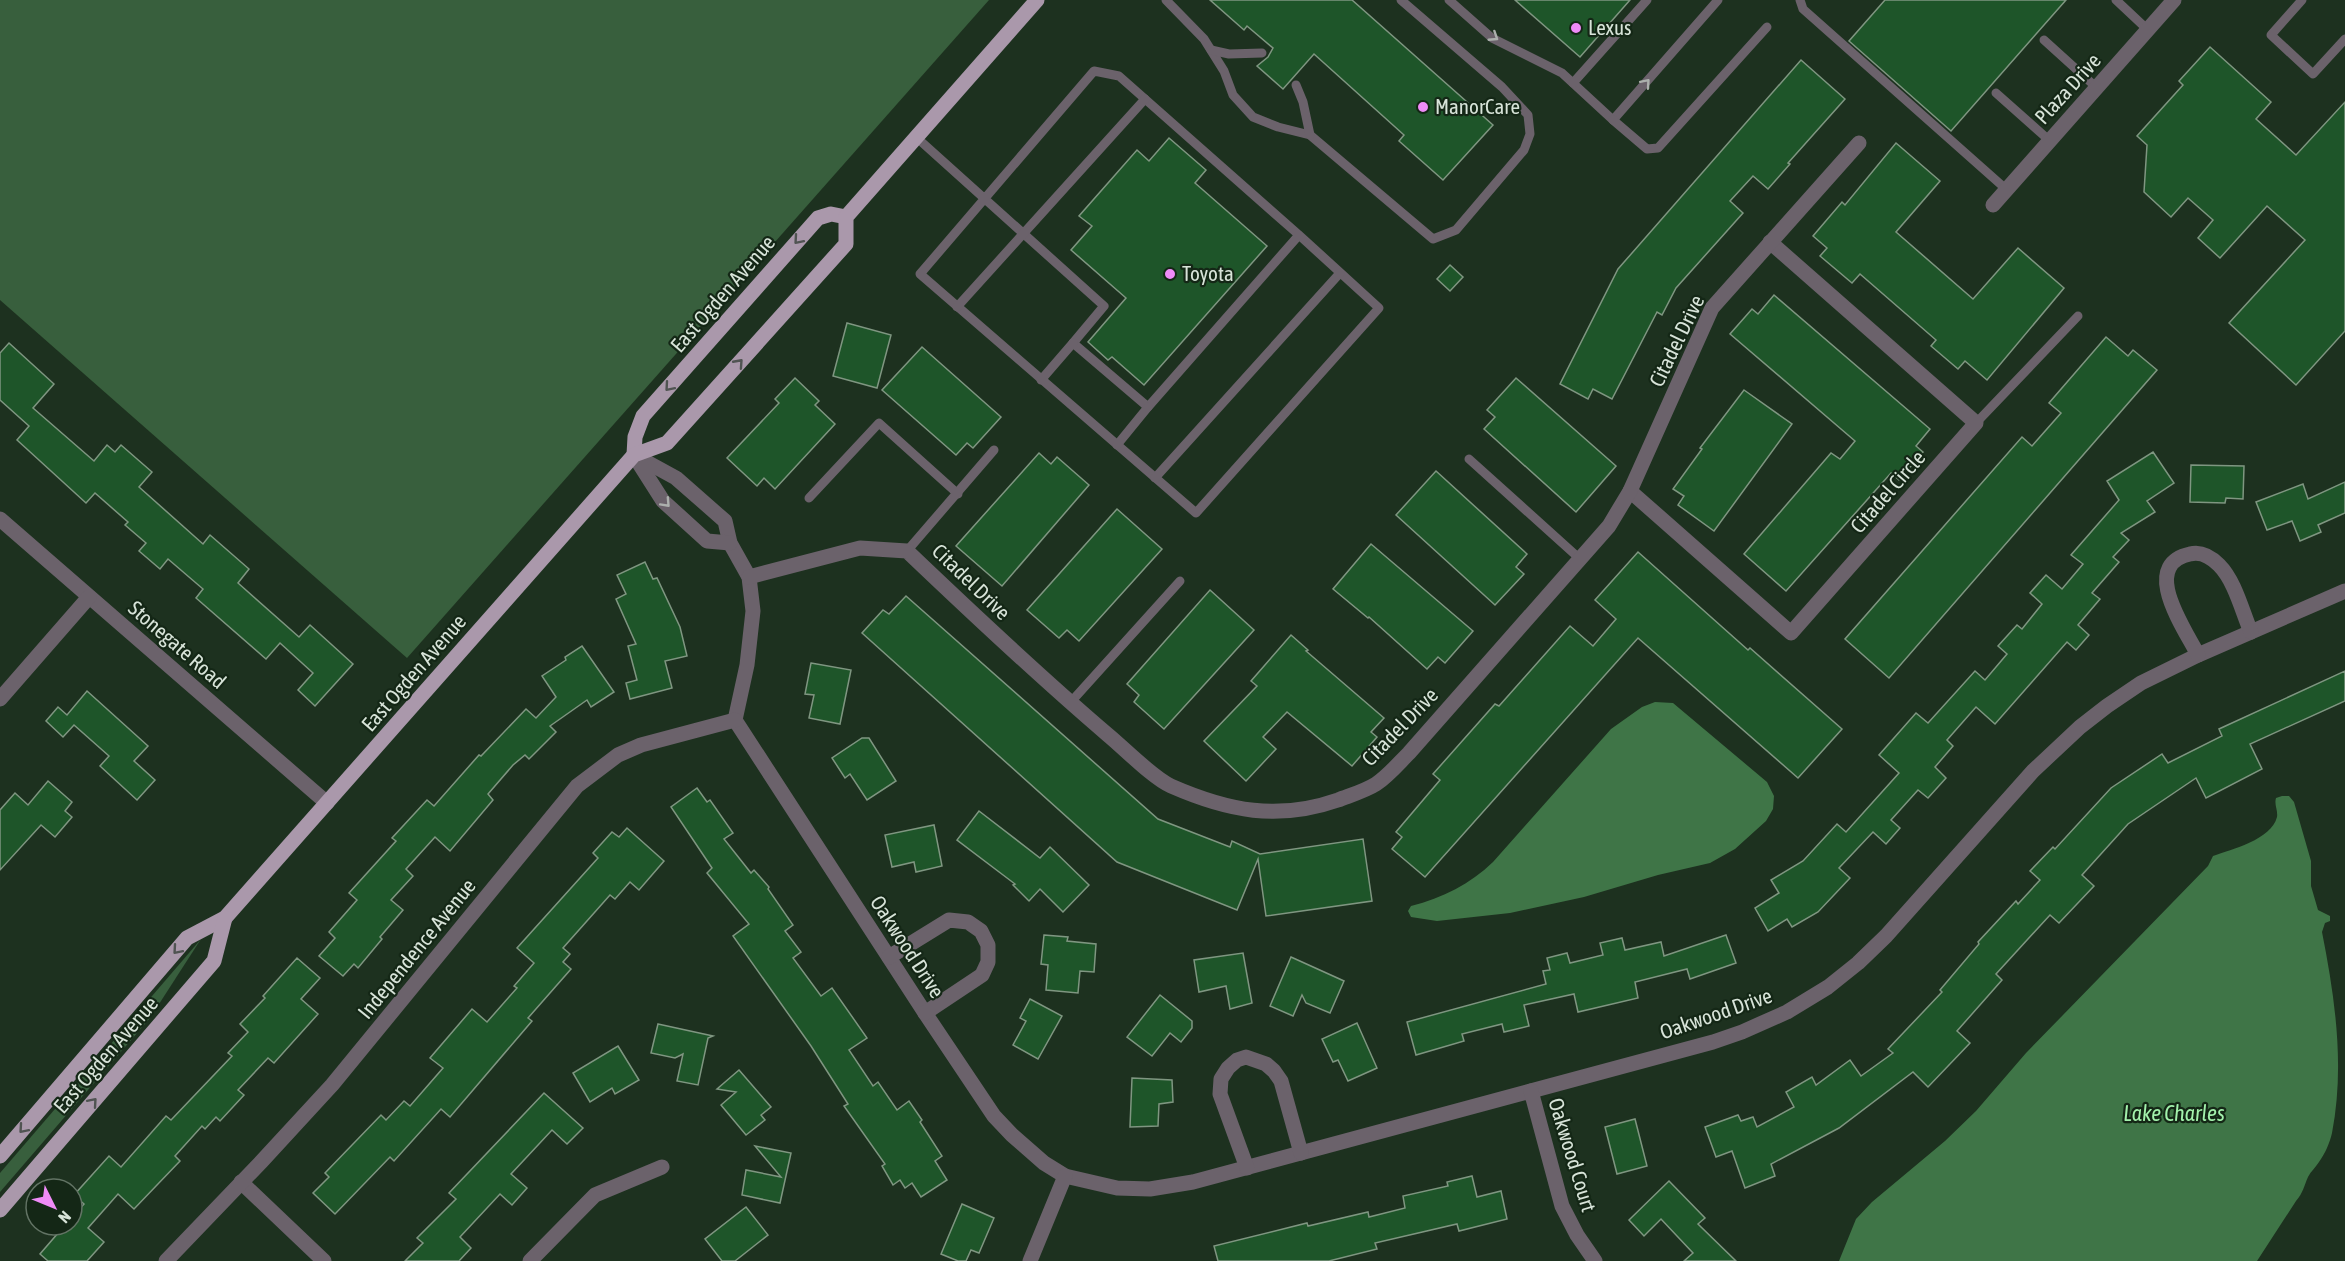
<svg xmlns="http://www.w3.org/2000/svg" width="2345" height="1261" viewBox="0 0 2345 1261" font-family="'Asap Condensed',sans-serif">
  <rect width="100%" height="100%" fill="#1d311f"/>
  <g fill="#385f3d">
    <path d="M0,0H989L407,658L0,300Z"/>
    <path d="M201,939L150,1018L0,1192V1173Z"/>
  </g>
  <g fill="#3f7547">
    <path d="M1655,702L1673,703L1767,782L1774,796L1773,809L1766,821L1735,849L1710,863L1658,875L1584,897L1510,913L1437,921L1411,917L1408,911L1411,906C1443,898 1470,884 1493,862L1611,729L1642,707Z"/>
    <path d="M2282,796H2289L2294,802L2311,861V886L2318,910L2330,916V921L2325,923L2322,932C2335,998 2345,1066 2332,1133C2330,1142 2325,1154 2319,1162C2316,1167 2311,1171 2308,1177C2304,1186 2303,1193 2296,1201L2257,1261H1839L1856,1219L1872,1202L1945,1141L1976,1111L2026,1053L2208,866L2213,856C2232,849 2271,840 2277,817C2278,810 2274,805 2276,798Z"/>
  </g>
  <g fill="#1e5529" stroke="#7f9681" stroke-width="1.5">
    <path d="M1210,0H1352L1493,125L1443,180L1399,141L1404,135L1314,54L1283,89L1257,66L1268,57L1273,48L1247,26L1244,30Z"/>
    <path d="M1515,0H1630L1580,57Z"/>
    <path d="M1885,0H2066L1951,131L1849,41Z"/>
    <path d="M2210,47L2271,102L2256,119L2296,155L2345,102V331L2296,385L2229,323L2305,240L2267,206L2220,258L2198,238L2213,220L2188,198L2171,217L2144,192L2147,145L2137,136L2183,85L2179,81Z"/>
    <path d="M1801,60L1845,99L1788,163L1790,164L1768,189L1753,176L1730,201L1743,213L1676,288L1662,315L1657,312L1612,399L1593,389L1588,399L1560,384L1618,269Z"/>
    <path d="M1169,138L1206,170L1195,183L1267,246L1144,385L1112,357L1108,360L1088,342L1126,298L1071,250L1092,226L1079,216L1137,150L1149,161Z"/>
    <path d="M1896,143L1940,181L1896,232L1973,299L2018,248L2064,288L1987,380L1965,361L1958,369L1931,346L1936,340L1860,274L1852,283L1820,256L1827,248L1813,236L1842,202L1845,205Z"/>
    <path d="M1450,265L1463,277L1450,291L1437,279Z"/>
    <path d="M1774,295L1930,429L1916,446L1923,452L1899,480L1891,473L1786,591L1744,554L1831,453L1840,459L1855,441L1730,334L1752,309L1758,314Z"/>
    <path d="M847,323L891,335L877,388L833,376Z"/>
    <path d="M2106,337L2128,356L2133,350L2157,370L1889,678L1845,639L2022,437L2032,446L2061,413L2049,403Z"/>
    <path d="M9,343L54,384L33,408L94,461L107,445L115,452L121,445L152,472L139,487L203,544L210,535L249,569L238,583L299,637L310,625L353,664L315,706L298,690L313,673L280,643L266,659L196,598L203,589L168,559L160,569L139,551L146,543L125,525L128,522L95,493L86,503L17,440L29,426L0,400V353Z"/>
    <path d="M922,347L1001,417L973,448L967,443L956,455L882,390Z"/>
    <path d="M795,378L819,401L815,405L835,424L775,489L764,478L757,486L727,458L779,403L775,399Z"/>
    <path d="M1516,378L1616,466L1576,512L1484,429L1495,417L1487,410Z"/>
    <path d="M1744,390L1792,424L1714,531L1678,505L1684,496L1673,489L1702,449L1700,448Z"/>
    <path d="M2153,452L2174,483L2147,501L2155,512L2121,533L2129,540L2113,557L2119,562L2092,593L2100,599L2078,625L2089,635L2076,650L2067,642L1995,724L1976,707L1947,740L1953,746L1935,767L1946,778L1928,798L1918,790L1891,820L1900,828L1886,844L1873,832L1839,868L1850,878L1818,912L1792,927L1787,919L1768,931L1755,908L1779,893L1771,880L1803,861L1837,824L1846,832L1899,773L1879,755L1916,713L1928,723L1975,671L1985,680L2007,654L1998,646L2017,625L2022,629L2042,604L2030,593L2046,575L2062,589L2083,564L2071,555L2119,500L2107,481Z"/>
    <path d="M1039,453L1051,464L1057,457L1089,485L1002,586L956,546Z"/>
    <path d="M2191,465L2244,466L2243,499L2226,498L2225,503L2190,502Z"/>
    <path d="M1436,471L1527,554L1516,567L1524,574L1495,605L1396,515Z"/>
    <path d="M2345,482V513L2318,525L2321,532L2300,541L2292,521L2267,530L2256,502L2303,484L2308,499Z"/>
    <path d="M1117,509L1162,549L1079,641L1067,630L1059,638L1027,610Z"/>
    <path d="M1371,544L1473,631L1445,663L1438,657L1427,669L1369,617L1368,618L1333,589Z"/>
    <path d="M1638,552L1748,650L1750,648L1842,729L1798,778L1638,638L1425,877L1392,849L1402,837L1396,832L1440,780L1433,774L1495,704L1499,706L1570,626L1593,646L1616,619L1595,600Z"/>
    <path d="M645,562L653,579L657,578L680,627L687,656L665,661L672,688L630,699L626,683L637,680L628,646L636,644L616,599L626,594L617,575Z"/>
    <path d="M1210,590L1254,630L1164,729L1134,702L1139,695L1127,684Z"/>
    <path d="M906,596L1158,819L1230,847L1232,841L1260,854L1363,839L1372,901L1266,916L1258,859L1237,910L1117,862L862,633L883,610L889,614Z"/>
    <path d="M1291,635L1308,650L1306,651L1384,718L1371,732L1377,737L1352,766L1287,712L1263,737L1276,749L1246,781L1204,741L1257,686L1251,681Z"/>
    <path d="M582,646L614,692L591,707L587,700L550,726L556,732L529,759L525,755L513,765L488,794L493,800L450,851L435,837L406,869L413,876L391,900L403,910L380,937L382,939L358,968L354,964L343,976L319,956L335,938L329,932L357,900L349,893L396,841L392,838L427,800L434,806L479,755L481,756L526,709L536,718L556,697L542,676L566,660L565,657Z"/>
    <path d="M811,663L851,670L840,724L809,718L814,695L805,694Z"/>
    <path d="M2345,671V701L2250,744L2262,769L2206,798L2196,778L2128,824L2082,875L2094,886L2059,923L2050,915L1996,974L2002,980L1957,1031L1970,1043L1928,1087L1913,1072L1839,1128L1771,1164L1775,1176L1745,1188L1732,1151L1716,1157L1705,1127L1738,1115L1741,1121L1753,1117L1757,1127L1794,1107L1786,1092L1812,1077L1816,1085L1850,1060L1861,1076L1893,1053L1888,1049L1942,992L1940,990L1979,944L1978,942L2016,901L2018,904L2040,880L2030,871L2053,847L2055,849L2111,788L2162,754L2168,763L2222,736L2219,729Z"/>
    <path d="M87,691L148,746L134,761L155,780L137,800L100,766L109,756L74,725L63,737L46,721L58,707L67,715Z"/>
    <path d="M862,738H869L896,781L867,800L850,774L845,778L832,758Z"/>
    <path d="M48,781L72,802L65,811L72,817L55,837L41,825L0,870V810L15,793L28,805Z"/>
    <path d="M697,788L707,802L710,800L733,833L724,839L751,873L754,870L769,887L768,889L793,925L785,931L801,952L793,958L821,996L832,988L867,1038L849,1050L873,1086L878,1082L897,1110L909,1101L922,1120L920,1122L942,1156L935,1161L947,1180L921,1197L912,1183L905,1188L900,1180L893,1185L882,1166L885,1164L844,1106L848,1104L811,1046L733,936L749,924L707,873L712,868L671,807Z"/>
    <path d="M979,811L1040,858L1050,847L1089,885L1063,912L1040,889L1029,901L1013,885L1015,884L957,840Z"/>
    <path d="M934,825L942,866L916,872L914,862L892,867L885,835Z"/>
    <path d="M627,828L664,861L639,890L630,882L615,899L610,895L563,948L570,954L563,962L571,969L528,1018L532,1021L450,1117L441,1109L394,1161L390,1157L335,1214L313,1193L329,1177L325,1173L381,1115L386,1120L404,1101L410,1106L443,1068L430,1058L472,1009L487,1022L517,988L514,986L534,963L517,948L598,858L593,853L612,832L619,837Z"/>
    <path d="M1044,935L1068,937L1067,941L1096,944L1094,972L1080,971L1078,993L1046,990L1048,965L1041,964Z"/>
    <path d="M1726,935L1736,963L1690,979L1687,969L1635,982L1638,998L1578,1012L1574,994L1524,1005L1529,1026L1504,1032L1502,1024L1462,1034L1464,1041L1416,1055L1407,1022L1546,984L1543,971L1550,970L1547,958L1567,953L1570,963L1603,955L1600,943L1622,938L1625,950L1661,942L1664,956Z"/>
    <path d="M1243,953L1252,1003L1230,1009L1226,986L1199,992L1194,960Z"/>
    <path d="M1291,957L1344,981L1330,1013L1306,1003L1302,995L1293,1016L1270,1006Z"/>
    <path d="M297,958L320,978L301,999L318,1014L274,1063L268,1058L238,1090L244,1095L220,1121L216,1117L205,1129L202,1126L175,1156L180,1161L134,1209L118,1194L88,1228L104,1242L87,1261H48L40,1254L65,1225H72V1217L84,1204L74,1195L109,1156L121,1167L166,1116L171,1120L232,1056L228,1053L248,1032L240,1024L265,998L263,996Z"/>
    <path d="M1160,995L1192,1021V1028L1181,1042L1170,1033L1152,1056L1127,1037Z"/>
    <path d="M1030,999L1062,1016L1038,1059L1013,1045L1026,1021L1020,1018Z"/>
    <path d="M1357,1023L1377,1068L1348,1081L1338,1060L1333,1062L1322,1039Z"/>
    <path d="M658,1024L713,1036L708,1038L698,1085L677,1081L683,1054L675,1058L651,1053Z"/>
    <path d="M618,1046L639,1080L615,1094L612,1088L590,1102L573,1073Z"/>
    <path d="M739,1070L771,1107L761,1115L765,1120L746,1135L721,1105L736,1092L717,1089Z"/>
    <path d="M1132,1078L1172,1080L1173,1102L1159,1104L1158,1126L1130,1127Z"/>
    <path d="M544,1093L583,1128L567,1144L552,1130L511,1174L527,1188L512,1205L500,1194L460,1237L471,1248L459,1261H405L423,1243L417,1238L456,1199L449,1193Z"/>
    <path d="M1635,1119L1647,1166L1617,1174L1605,1127Z"/>
    <path d="M755,1146L791,1153L780,1203L742,1195L746,1170L781,1177Z"/>
    <path d="M1472,1176L1477,1197L1501,1191L1507,1219L1459,1231L1457,1224L1375,1243L1377,1249L1329,1261H1218L1214,1246L1307,1223L1308,1226L1368,1212L1369,1217L1405,1208L1403,1196L1448,1186L1447,1182Z"/>
    <path d="M1669,1181L1705,1218L1698,1224L1736,1261H1684L1693,1253L1661,1219L1644,1236L1629,1220Z"/>
    <path d="M962,1204L994,1218L979,1253L971,1250L966,1261H958L941,1254Z"/>
    <path d="M746,1207L768,1235L735,1261H722L705,1239Z"/>
  </g>
  <g fill="none" stroke-linecap="round" stroke-linejoin="round">
    <g stroke="#6b626b" stroke-width="9">
      <path d="M1166,0L1204,39L1224,71L1233,95L1253,117L1278,127L1310,135L1433,239L1456,230L1524,150L1530,134L1528,115L1502,87L1401,0"/>
      <path d="M1449,0L1492,38L1562,73L1613,120L1718,0"/>
      <path d="M1800,0L1803,9L2007,190"/>
      <path d="M2116,0L2148,30"/>
      <path d="M2302,0L2271,35L2313,74L2345,39"/>
      <path d="M2044,40L2097,88"/>
      <path d="M1211,50L1229,54L1262,53"/>
      <path d="M1573,83L1647,0"/>
      <path d="M1296,85L1303,102L1310,135"/>
      <path d="M1996,93L2050,141"/>
      <path d="M1613,120L1647,149L1658,148L1767,27"/>
      <path d="M916,137L1104,306L1073,343L1148,407L1299,235L1379,308L1196,513L920,274L1094,71L1119,76L1299,235"/>
      <path d="M957,307L1145,99"/>
      <path d="M1041,380L1073,343"/>
      <path d="M1976,423L2078,316"/>
      <path d="M1117,445L1148,407"/>
      <path d="M1469,459L1580,559"/>
      <path d="M1155,478L1340,273"/>
      <path d="M809,498L879,423L958,494"/>
      <path d="M907,551L994,450"/>
      <path d="M1070,703L1180,581"/>
    </g>
    <g stroke="#6b626b" stroke-width="15">
      <path d="M1993,205L2174,0"/>
      <path d="M634,455L676,478L725,521L730,543L749,577L753,611L747,665L735,720L925,1013L994,1116L1012,1135L1044,1163L1065,1176L1117,1188L1150,1189L1193,1182L1713,1042L1742,1032L1787,1012L1828,987L1858,963L1886,936L2033,771L2080,727L2107,706L2141,683L2198,655L2345,591"/>
      <path d="M635,457L663,501L707,541L730,543"/>
      <path d="M1630,491L1791,633L1976,423L1770,242"/>
      <path d="M0,519L327,803"/>
      <path d="M749,577L860,548L907,551C973,614 1039,676 1108,735C1125,749 1153,778 1171,786C1228,811 1278,821 1338,800C1351,795 1365,791 1376,784C1388,776 1399,763 1409,753L1609,526L1630,491L1712,308L1859,143"/>
      <path d="M2198,655C2185,629 2139,565 2190,554C2201,551 2211,557 2219,565C2235,581 2242,611 2251,632"/>
      <path d="M0,699L89,597"/>
      <path d="M889,957L949,920L968,922L981,931L988,945V962L982,975L925,1013"/>
      <path d="M1531,1091L1562,1206L1577,1235L1595,1261"/>
      <path d="M1247,1168L1220,1094L1221,1079L1228,1068L1237,1060L1246,1057L1266,1064L1274,1071L1281,1081L1301,1153"/>
      <path d="M241,1182L324,1261"/>
      <path d="M166,1261L262,1161L332,1085L577,786L618,755L641,745L735,720"/>
      <path d="M530,1261L595,1195L662,1167"/>
      <path d="M1030,1261L1065,1176"/>
    </g>
    <g stroke="#aa98ab" stroke-width="15">
      <path d="M634,455L635,437L643,416L818,218L831,214L846,217"/>
      <path d="M0,1156L187,938L225,918L634,455L667,443L846,244V217L1037,0"/>
      <path d="M0,1210L214,961L225,918"/>
    </g>
  </g>
  <defs><path id="oneway-chevron" d="M-2-3.5L2.5 0L-2 3.5" fill="none" stroke-width="1.6" stroke-linecap="round" stroke-linejoin="round" transform="scale(1.5)"/></defs>
  <g stroke="#acb0ad">
    <use href="#oneway-chevron" transform="translate(1494 37) rotate(33)"/>
    <use href="#oneway-chevron" transform="translate(1646 83) rotate(-49)"/>
    <use href="#oneway-chevron" transform="translate(666 503) rotate(47)"/>
  </g>
  <g stroke="#505452">
    <use href="#oneway-chevron" transform="translate(798 240) rotate(131)"/>
    <use href="#oneway-chevron" transform="translate(739 363) rotate(-48)"/>
    <use href="#oneway-chevron" transform="translate(669 387) rotate(131)"/>
    <use href="#oneway-chevron" transform="translate(177 950) rotate(131)"/>
    <use href="#oneway-chevron" transform="translate(93 1102) rotate(-49)"/>
    <use href="#oneway-chevron" transform="translate(23 1129) rotate(131)"/>
  </g>
  <g fill="#ef8bf7" stroke="#142716" stroke-width="2">
    <circle cx="1576" cy="28" r="6"/>
    <circle cx="1423" cy="107" r="6"/>
    <circle cx="1170" cy="274" r="6"/>
  </g>
  <g text-anchor="middle" stroke-width="4.5" stroke-linejoin="round" paint-order="stroke">
    <g font-size="21" fill="#d8e4d9" stroke="#142716" text-anchor="start">
      <text x="1588" y="35">Lexus</text>
      <text x="1435" y="114">ManorCare</text>
      <text x="1182" y="281">Toyota</text>
    </g>
    <g font-size="21" fill="#d8e4d9" stroke="#142716">
      <text transform="translate(2068 89) rotate(-48)" y="7">Plaza Drive</text>
      <text transform="translate(723 294) rotate(-49)" y="7">East Ogden Avenue</text>
      <text transform="translate(1677 341) rotate(-64)" y="7">Citadel Drive</text>
      <text transform="translate(1888 492) rotate(-49)" y="7">Citadel Circle</text>
      <text transform="translate(971 582) rotate(44)" y="7">Citadel Drive</text>
      <text transform="translate(177 645) rotate(41)" y="7">Stonegate Road</text>
      <text transform="translate(414 673) rotate(-49)" y="7">East Ogden Avenue</text>
      <text transform="translate(1400 727) rotate(-46)" y="7">Citadel Drive</text>
      <text transform="translate(907 947) rotate(57)" y="7">Oakwood Drive</text>
      <text transform="translate(417 949) rotate(-51)" y="7">Independence Avenue</text>
      <text transform="translate(1716 1014) rotate(-19)" y="7">Oakwood Drive</text>
      <text transform="translate(106 1055) rotate(-49)" y="7">East Ogden Avenue</text>
      <text transform="translate(1572 1155) rotate(73)" y="7">Oakwood Court</text>
    </g>
    <g font-size="22" font-style="italic" fill="#a3f2ac" stroke="#142716">
      <text x="2174" y="1121">Lake Charles</text>
    </g>
  </g>
  <g transform="translate(54 1207) rotate(133)"><circle r="28" fill="#142716" stroke="#627364" stroke-width="1.5"/>
  <path d="M0-4.5L10 22L0 15L-10 22Z" fill="#ef8bf7"/>
  <text y="-9" font-size="16" font-weight="bold" text-anchor="middle" fill="#d8e4d9">N</text>
  </g>
</svg>
